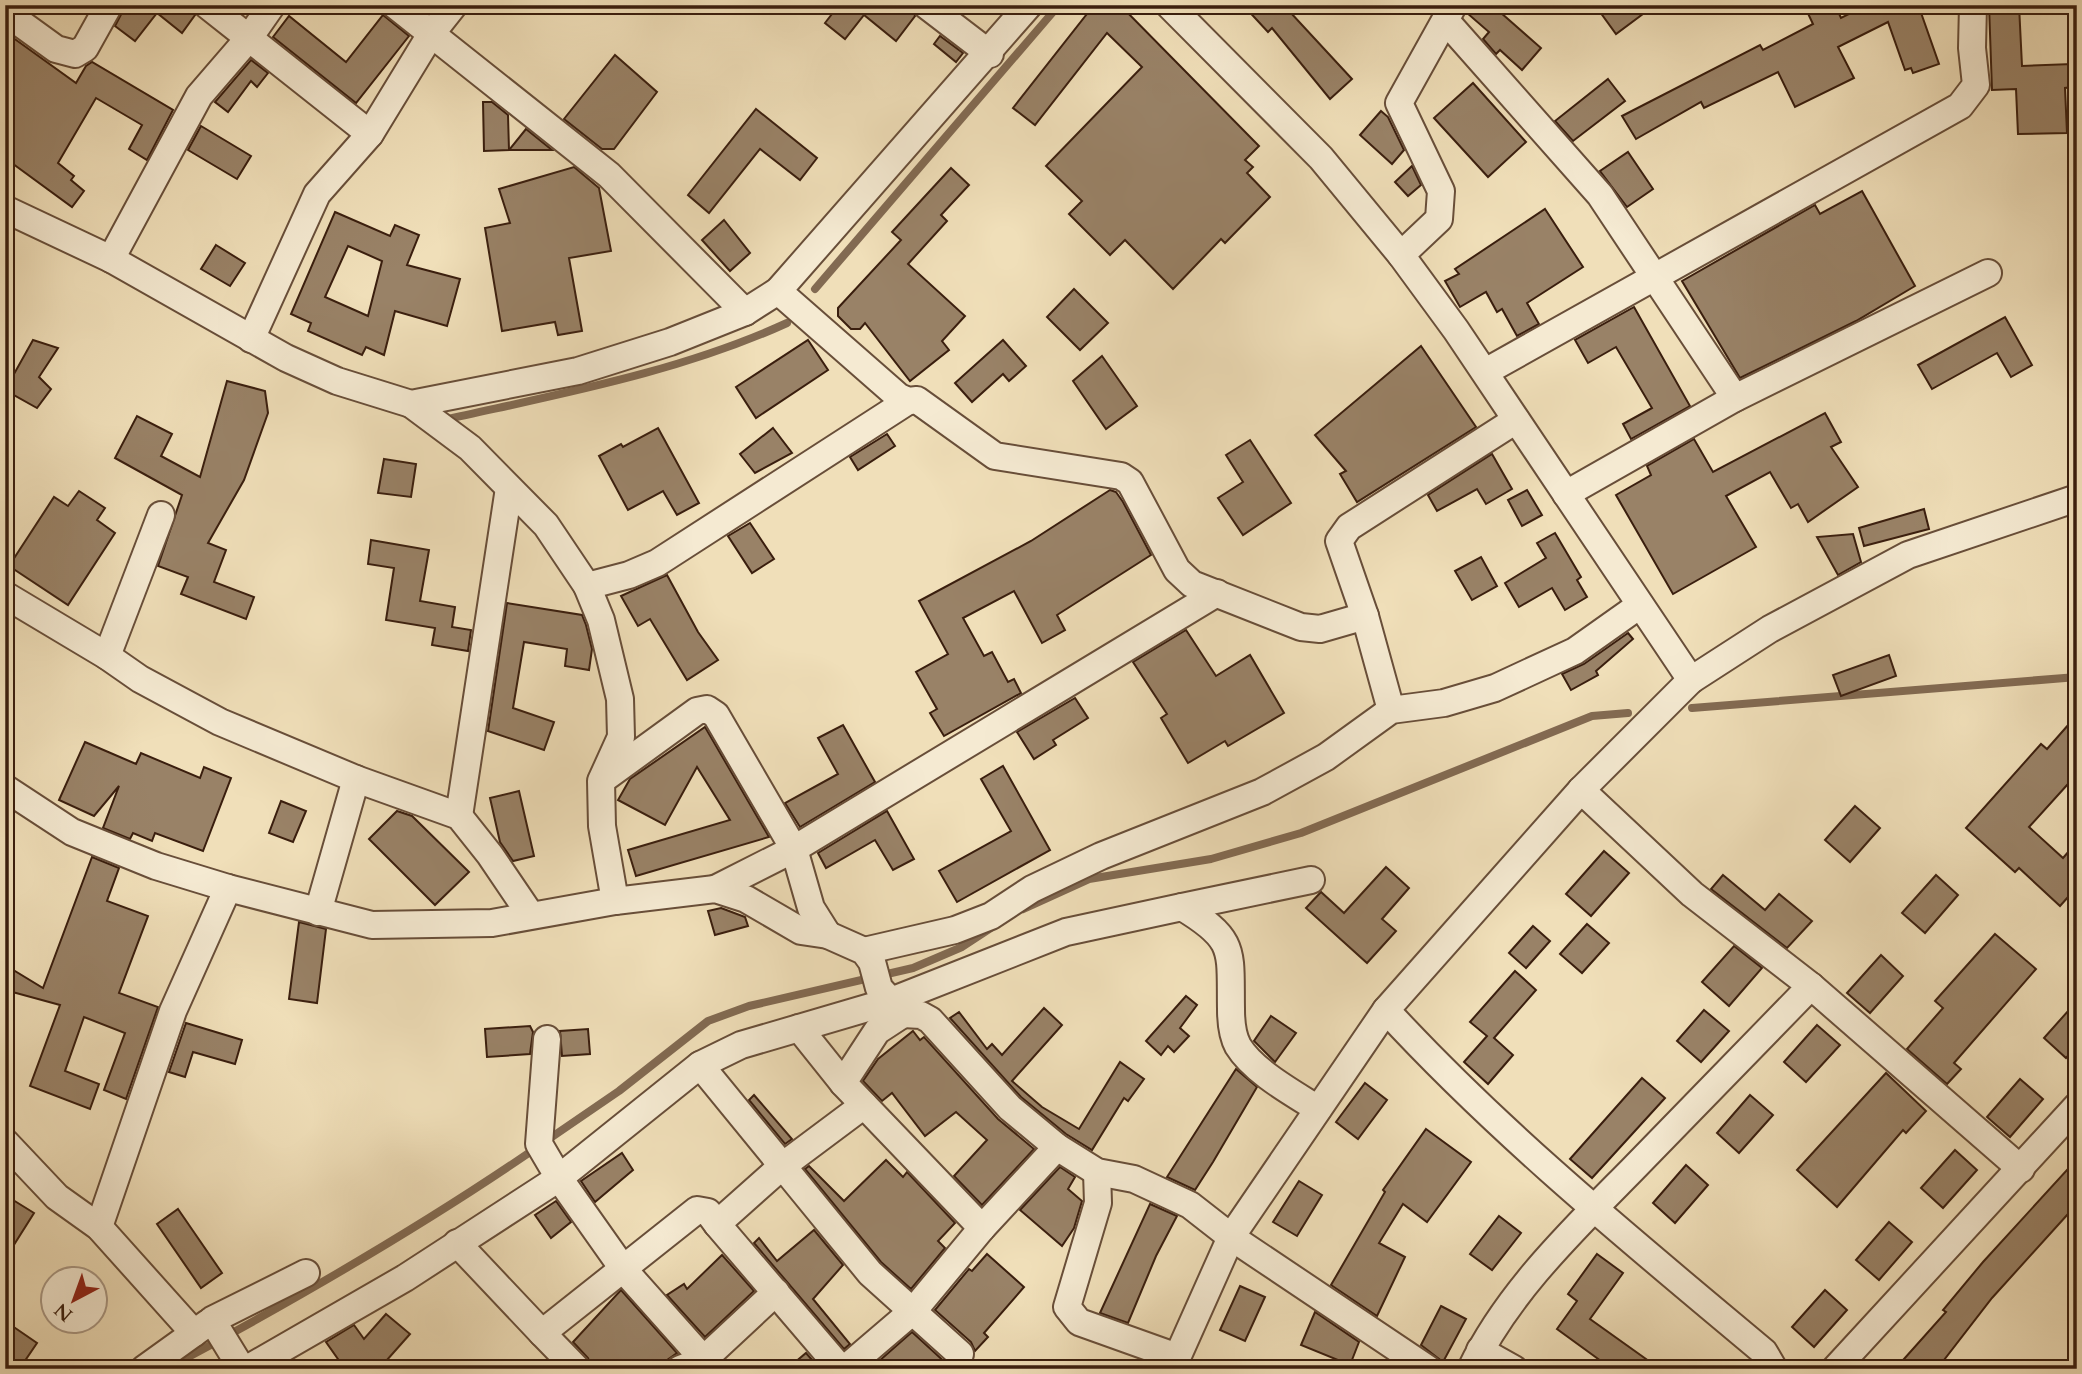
<svg xmlns="http://www.w3.org/2000/svg" width="2082" height="1374" viewBox="0 0 2082 1374" font-family="Cardo,serif">
  <rect width="100%" height="100%" fill="#f0dfb9"/>
  <filter id="stains"><feTurbulence type="fractalNoise" baseFrequency=".00286" numOctaves="4"/><feColorMatrix values="0 0 0 0 .2 0 0 0 0 .09 0 0 0 0 .02 0 0 0 .5 -.17"/></filter>
  <radialGradient id="worn" r=".72"><stop offset=".6" stop-color="#630" stop-opacity="0"/><stop offset="1" stop-color="#630" stop-opacity=".3"/></radialGradient>
  <g fill="none" stroke-linecap="round" stroke-linejoin="round">
    <g stroke="#826a52" stroke-width="8">
      <path d="M815,289L1059,5"/>
      <path d="M444,420C559,394 680,372 787,323"/>
      <path d="M1692,708L2077,677"/>
      <path d="M1023,909L1089,879L1211,859L1301,833L1592,716L1628,713"/>
      <path d="M546,1141L619,1091L708,1021L749,1006L913,968L962,947L991,928"/>
      <path d="M166,1369C293,1301 417,1230 536,1148"/>
    </g>
  </g>
  <g fill="#998267" stroke="#3a1e0e" stroke-width="2" fill-rule="evenodd">
    <path d="M126,5H192L195,15L182,33L157,13L135,41L115,26Z"/>
    <path d="M839,5H911L915,16L896,41L864,15L845,39L825,23Z"/>
    <path d="M1094,5H1120L1259,146L1245,160L1253,167L1247,173L1270,197L1225,243L1221,239L1173,289L1125,240L1110,255L1069,214L1082,201L1046,166L1142,67L1107,33L1035,125L1013,108Z"/>
    <path d="M1243,5H1297L1290,12L1352,79L1330,99L1272,28L1268,32Z"/>
    <path d="M1469,5H1492L1541,48L1522,70L1500,50L1496,54L1483,39L1489,32L1467,13Z"/>
    <path d="M1595,5H1655L1616,34Z"/>
    <path d="M1804,5H1835L1841,18L1867,5H1923L1919,7L1939,64L1913,73L1911,68L1905,70L1888,22L1838,47L1854,78L1795,107L1778,72L1704,108L1701,102L1636,139L1622,116L1760,45L1763,50L1813,24Z"/>
    <path d="M1989,5H2019L2022,66L2072,64L2073,87L2065,88L2067,133L2018,134L2016,89L1992,90Z"/>
    <path d="M383,15L409,36L356,103L273,37L289,16L346,62Z"/>
    <path d="M5,32L76,83L86,66L92,62L173,110L147,160L129,149L142,125L96,98L58,163L74,176L71,180L84,191L72,207L5,158Z"/>
    <path d="M940,36L963,53L956,62L934,44Z"/>
    <path d="M615,55L657,92L614,149H602L564,119Z"/>
    <path d="M251,60L268,73L257,87L251,81L228,112L215,102Z"/>
    <path d="M1608,79L1625,101L1573,141L1555,121Z"/>
    <path d="M1473,83L1526,142L1488,177L1434,118Z"/>
    <path d="M483,102H492L508,115L509,150L484,151Z"/>
    <path d="M756,109L817,158L800,180L760,149L709,213L688,195Z"/>
    <path d="M1381,111L1388,117L1404,150L1392,164L1360,135Z"/>
    <path d="M201,126L251,156L237,179L188,150Z"/>
    <path d="M526,129L552,150H509Z"/>
    <path d="M1628,152L1653,189L1627,207L1600,171Z"/>
    <path d="M1412,166L1421,185L1408,196L1395,182Z"/>
    <path d="M574,167L599,188L611,251L569,258L582,331L558,335L555,322L502,331L485,228L510,223L499,189Z"/>
    <path d="M951,168L969,185L941,215L947,221L908,264L965,316L942,341L949,350L910,381L865,323L860,329H851L838,316V308L901,240L892,232Z"/>
    <path d="M1862,191L1915,286L1856,321L1740,378L1682,281L1815,205L1820,214Z"/>
    <path d="M1545,209L1583,267L1527,303L1539,324L1517,336L1502,309L1497,312L1486,292L1460,307L1445,281L1459,274L1455,269Z"/>
    <path d="M335,212L390,236L395,225L419,235L407,265L460,279L447,326L395,311L384,355L366,347L362,355L308,331L311,323L291,314ZM348,246L382,261L368,316L325,297Z"/>
    <path d="M724,220L750,253L730,271L702,240Z"/>
    <path d="M216,245L245,263L230,286L201,269Z"/>
    <path d="M1074,289L1108,323L1080,350L1047,317Z"/>
    <path d="M1634,307L1690,406L1631,439L1623,424L1652,408L1616,347L1588,363L1575,340Z"/>
    <path d="M2005,317L2032,365L2011,377L1997,353L1932,389L1918,365Z"/>
    <path d="M33,340L58,348L39,377L51,389L37,408L5,390Z"/>
    <path d="M808,340L828,370L756,418L736,387Z"/>
    <path d="M1003,340L1026,366L1009,381L1003,374L972,402L955,383Z"/>
    <path d="M1421,346L1476,427L1357,502L1340,474L1346,471L1315,435Z"/>
    <path d="M1102,356L1137,406L1106,429L1073,381Z"/>
    <path d="M227,381L265,391L268,413L244,480L208,543L226,550L214,582L254,597L246,619L181,594L188,577L158,566L182,495L115,458L137,416L172,434L161,456L200,477Z"/>
    <path d="M1825,413L1841,442L1831,447L1858,487L1808,522L1798,504L1791,508L1770,472L1726,496L1756,547L1673,594L1616,495L1651,475L1647,466L1694,439L1713,472Z"/>
    <path d="M658,428L699,503L677,515L663,491L628,510L599,456L621,444L623,447Z"/>
    <path d="M773,428L792,453L755,473L740,454Z"/>
    <path d="M887,434L895,446L858,470L850,457Z"/>
    <path d="M1250,440L1291,503L1243,535L1218,498L1243,482L1226,455Z"/>
    <path d="M1492,454L1512,489L1486,504L1477,489L1437,511L1428,495Z"/>
    <path d="M384,459L416,464L411,497L378,493Z"/>
    <path d="M1110,490L1116,492L1123,502L1151,555L1057,615L1065,630L1042,643L1014,591L963,618L984,656L992,652L1008,682L1014,679L1021,693L944,736L930,713L937,709L916,672L948,654L919,601L1031,541Z"/>
    <path d="M1527,490L1542,515L1522,526L1508,500Z"/>
    <path d="M79,491L105,508L97,520L115,533L68,605L9,566L54,497L68,506Z"/>
    <path d="M1924,509L1929,529L1864,546L1859,528Z"/>
    <path d="M750,523L774,559L752,573L728,536Z"/>
    <path d="M1555,533L1581,577L1577,580L1587,597L1565,610L1552,588L1519,607L1505,583L1546,558L1537,543Z"/>
    <path d="M1853,534L1861,562L1838,575L1817,537Z"/>
    <path d="M371,540L429,550L420,601L455,607L452,627L471,630L468,651L432,645L435,628L386,620L394,568L368,564Z"/>
    <path d="M1481,557L1497,586L1472,600L1455,571Z"/>
    <path d="M667,575L698,632L718,660L687,680L650,619L638,626L621,596Z"/>
    <path d="M507,603L582,615L586,625L592,649L589,670L565,666L567,649L524,642L513,708L554,722L544,750L488,731Z"/>
    <path d="M1186,630L1216,676L1250,655L1284,713L1228,746L1225,741L1188,763L1161,718L1167,714L1133,662Z"/>
    <path d="M1628,633L1633,639L1596,671L1598,675L1571,690L1562,674L1584,664Z"/>
    <path d="M1889,655L1896,676L1841,696L1833,675Z"/>
    <path d="M1075,698L1088,718L1053,740L1056,745L1034,759L1017,732Z"/>
    <path d="M2077,715V774L2029,827L2063,858L2077,842V887L2060,906L2019,868L2015,872L1966,828L2041,744L2047,749Z"/>
    <path d="M843,725L875,782L800,827L785,803L838,774L818,738Z"/>
    <path d="M705,727L769,837L636,876L628,850L730,820L697,767L665,825L618,800L630,779Z"/>
    <path d="M85,742L136,764L141,753L200,778L204,767L231,778L203,851L155,833L152,841L133,833L130,839L103,828L119,786L94,816L59,800Z"/>
    <path d="M1003,766L1050,850L957,902L939,871L1011,831L981,779Z"/>
    <path d="M519,791L534,856L513,861L500,842L490,798Z"/>
    <path d="M281,801L306,811L293,842L269,833Z"/>
    <path d="M1855,806L1880,828L1850,862L1825,840Z"/>
    <path d="M397,811L412,816L469,872L435,905L369,839Z"/>
    <path d="M887,811L914,859L893,870L875,840L826,868L818,853Z"/>
    <path d="M1604,851L1629,873L1591,916L1566,894Z"/>
    <path d="M92,857L119,868L107,901L148,916L119,993L158,1007L126,1099L104,1090L125,1033L84,1017L65,1071L99,1084L90,1109L30,1086L60,1005L5,990V965L43,988Z"/>
    <path d="M1386,867L1409,888L1382,919L1396,931L1367,963L1306,908L1321,892L1344,913Z"/>
    <path d="M1723,875L1765,910L1779,894L1812,921L1787,948L1711,889Z"/>
    <path d="M1936,875L1958,895L1925,933L1902,913Z"/>
    <path d="M721,908L745,917L748,926L715,935L708,911Z"/>
    <path d="M299,922L326,929L317,1003L289,999Z"/>
    <path d="M1587,924L1609,943L1582,973L1560,954Z"/>
    <path d="M1533,926L1550,941L1526,968L1509,953Z"/>
    <path d="M1995,934L2036,969L1954,1063L1961,1069L1947,1084L1907,1049L1943,1008L1935,1001Z"/>
    <path d="M1734,946L1762,968L1729,1006L1702,982Z"/>
    <path d="M1881,955L1903,976L1870,1013L1847,993Z"/>
    <path d="M1515,971L1536,990L1494,1038L1513,1055L1488,1084L1464,1062L1487,1036L1470,1022Z"/>
    <path d="M1186,996L1197,1005L1180,1028L1189,1036L1174,1052L1168,1046L1161,1055L1146,1041Z"/>
    <path d="M2077,1001V1046L2066,1058L2044,1038Z"/>
    <path d="M1044,1008L1062,1025L1012,1081L1042,1107L1079,1129L1120,1062L1144,1079L1128,1101L1124,1098L1092,1150L1066,1134L1021,1097L950,1018L959,1012L987,1049L992,1044L1002,1055Z"/>
    <path d="M1704,1010L1729,1031L1701,1062L1677,1041Z"/>
    <path d="M1271,1016L1296,1033L1275,1062L1254,1041Z"/>
    <path d="M186,1023L242,1040L235,1064L193,1052L185,1077L169,1072Z"/>
    <path d="M1817,1025L1840,1045L1806,1082L1784,1062Z"/>
    <path d="M530,1026L533,1032L530,1054L487,1057L485,1029Z"/>
    <path d="M588,1029L590,1054L562,1056L560,1031Z"/>
    <path d="M913,1031L920,1040L924,1037L998,1119L1034,1149L982,1205L954,1176L987,1140L956,1112L925,1136L892,1093L882,1101L863,1081L878,1059Z"/>
    <path d="M1236,1069L1257,1087L1213,1162L1195,1190L1167,1177Z"/>
    <path d="M1886,1073L1926,1111L1906,1133L1903,1130L1837,1207L1797,1170Z"/>
    <path d="M1642,1078L1665,1098L1592,1178L1570,1159Z"/>
    <path d="M2020,1079L2043,1099L2010,1137L1987,1117Z"/>
    <path d="M1365,1083L1387,1100L1358,1139L1336,1122Z"/>
    <path d="M754,1095L792,1139L785,1144L749,1100Z"/>
    <path d="M1750,1095L1773,1115L1739,1153L1717,1133Z"/>
    <path d="M1426,1129L1471,1162L1427,1222L1403,1204L1379,1243L1405,1257L1377,1316L1331,1285L1385,1192L1383,1190Z"/>
    <path d="M1955,1150L1977,1170L1943,1208L1921,1188Z"/>
    <path d="M622,1153L633,1170L595,1202L581,1181Z"/>
    <path d="M2077,1159V1204L1992,1298L1937,1369H1915L1904,1359L1946,1312L1943,1310L1983,1262Z"/>
    <path d="M886,1160L903,1177L907,1172L955,1223L938,1241L945,1248L911,1289L881,1262L805,1169L809,1166L844,1201Z"/>
    <path d="M1686,1165L1708,1185L1675,1223L1653,1203Z"/>
    <path d="M1060,1167L1075,1177L1068,1189L1082,1201L1074,1228L1062,1246L1020,1210Z"/>
    <path d="M1299,1181L1322,1195L1297,1236L1273,1222Z"/>
    <path d="M5,1195L34,1213L5,1259Z"/>
    <path d="M556,1201L571,1222L551,1238L535,1215Z"/>
    <path d="M1150,1204L1177,1216L1156,1256L1128,1323L1100,1313Z"/>
    <path d="M178,1209L222,1273L201,1288L157,1224Z"/>
    <path d="M1499,1216L1521,1233L1492,1270L1470,1254Z"/>
    <path d="M1889,1222L1912,1242L1879,1280L1856,1260Z"/>
    <path d="M814,1230L843,1265L813,1299L850,1344L844,1349L754,1243L759,1238L777,1261Z"/>
    <path d="M987,1254L1024,1287L984,1333L988,1337L975,1351L971,1342L935,1310L969,1269L972,1271Z"/>
    <path d="M1597,1254L1623,1273L1590,1319L1660,1369H1612L1557,1329L1577,1301L1568,1294Z"/>
    <path d="M722,1255L754,1291L705,1337L667,1295L684,1284L687,1289Z"/>
    <path d="M1240,1286L1265,1297L1245,1341L1220,1330Z"/>
    <path d="M621,1290L677,1353L667,1360L665,1369H592L588,1358L573,1342Z"/>
    <path d="M1825,1290L1847,1310L1814,1347L1792,1327Z"/>
    <path d="M1441,1306L1466,1319L1443,1362L1421,1345Z"/>
    <path d="M1315,1312L1359,1342L1350,1365L1301,1345Z"/>
    <path d="M386,1314L410,1334L379,1369H345L326,1342L354,1325L364,1339Z"/>
    <path d="M5,1321L37,1343L20,1368L5,1358Z"/>
    <path d="M912,1332L949,1366L955,1369H870Z"/>
    <path d="M806,1353L820,1369H787Z"/>
  </g>
  <g fill="none" stroke-linecap="round" stroke-linejoin="round">
    <g stroke="#684e39" stroke-width="30">
      <g id="minor">
        <path d="M207,5L370,134"/>
        <path d="M395,5L609,175L745,312"/>
        <path d="M926,5L990,54"/>
        <path d="M1169,5L1321,158L1401,255L1456,330L1691,680"/>
        <path d="M5,12L56,49L75,54L85,48L109,5"/>
        <path d="M1446,21L1600,195L1735,398"/>
        <path d="M5,209L111,259L286,358L337,381L411,404L578,371L670,342L745,312L778,291L1029,5"/>
        <path d="M1401,255L1439,219L1441,191L1399,103L1453,6"/>
        <path d="M111,259L199,96L249,38L272,5"/>
        <path d="M778,291L899,397L908,401L917,400L995,456L1121,476L1130,482L1177,570L1192,584L1301,627L1320,629L1365,616L1391,710"/>
        <path d="M251,339L317,194L370,134L431,34L454,5"/>
        <path d="M1485,372L1960,106L1976,85L1972,48L1973,5"/>
        <path d="M411,404L470,448L546,525L587,586L601,620L620,699L621,737L601,781L602,826L615,901"/>
        <path d="M1566,494L1735,398L1988,273"/>
        <path d="M587,586L629,575L657,563L908,401"/>
        <path d="M5,595L107,656L140,679L220,722L356,779L459,816L490,855L530,914"/>
        <path d="M1365,616L1339,541L1349,527L1516,420"/>
        <path d="M107,656L161,515"/>
        <path d="M602,780L697,711L707,709L716,715L794,849L811,908L828,935"/>
        <path d="M5,788L72,832L156,866L228,888L372,925L492,923L615,901L715,889L746,899L801,931L828,935L864,951L872,962L879,988L903,1014L921,1015L930,1020L1010,1108L1057,1147L1097,1172L1134,1179L1190,1205L1231,1237L1428,1369"/>
        <path d="M1581,790L1692,894L1811,986L2021,1169"/>
        <path d="M459,816L509,488"/>
        <path d="M715,889L794,849L1217,593"/>
        <path d="M1182,907L1311,880"/>
        <path d="M318,912L356,779"/>
        <path d="M864,951L955,930L991,916L1032,889L1101,856L1262,792L1326,757L1391,710L1444,703L1495,688L1575,651L1640,605"/>
        <path d="M903,1014L877,1031L843,1083L982,1228"/>
        <path d="M799,1028L843,1083"/>
        <path d="M547,1039L539,1144L559,1178L624,1270L712,1369"/>
        <path d="M700,1065L870,1273L960,1354"/>
        <path d="M5,1142L57,1197L99,1227L194,1333"/>
        <path d="M1097,1172L1098,1203L1067,1307L1079,1322L1177,1357"/>
        <path d="M717,1224L841,1369"/>
        <path d="M99,1227L173,1011L228,888"/>
        <path d="M457,1243L542,1333L697,1210L708,1212L717,1224L781,1167L864,1105"/>
        <path d="M542,1333L577,1369"/>
        <path d="M1480,1350L1514,1369"/>
        <path d="M144,1369L208,1323"/>
        <path d="M242,1369L212,1320L306,1273"/>
        <path d="M247,1369L405,1278L559,1178L700,1065L741,1045L891,1001L1066,932L1182,907C1237,940 1230,950 1231,1009C1231,1020 1232,1035 1238,1046C1254,1072 1293,1093 1318,1109"/>
        <path d="M680,1369L703,1360L776,1292"/>
        <path d="M845,1369L914,1310L982,1228L1057,1147"/>
        <path d="M1172,1369L1231,1237L1386,1010"/>
        <path d="M1471,1369C1507,1293 1574,1229 1632,1170C1692,1109 1751,1047 1811,986"/>
        <path d="M1774,1369L1764,1352C1634,1243 1501,1135 1386,1010L1581,790L1691,680L1770,629L1908,555L2077,498"/>
        <path d="M1835,1369L2077,1106"/>
      </g>
    </g>
    <use href="#minor" stroke="#f5ead2" stroke-width="26"/>
  </g>
  <rect width="2082" height="1374" fill="none" stroke="#f0dfb9" stroke-width="28"/>
  <rect x="7" y="7" width="2068" height="1360" fill="none" stroke="#3a1e0e" stroke-width="3.5"/>
  <rect x="14" y="14" width="2054" height="1346" fill="none" stroke="#3a1e0e" stroke-width="2"/>
  <g transform="translate(74 1300) rotate(221)"><circle r="33" fill="#f5ead2" stroke="#aa9884" stroke-width="2"/>
  <path d="M0-5L12 26L0 18L-12 26Z" fill="#8f2418"/>
  <text y="-10" font-size="19" font-weight="bold" text-anchor="middle" fill="#3a1e0e">N</text>
  </g>
  <rect width="100%" height="100%" filter="url(#stains)"/>
  <rect width="100%" height="100%" fill="url(#worn)"/>
</svg>
